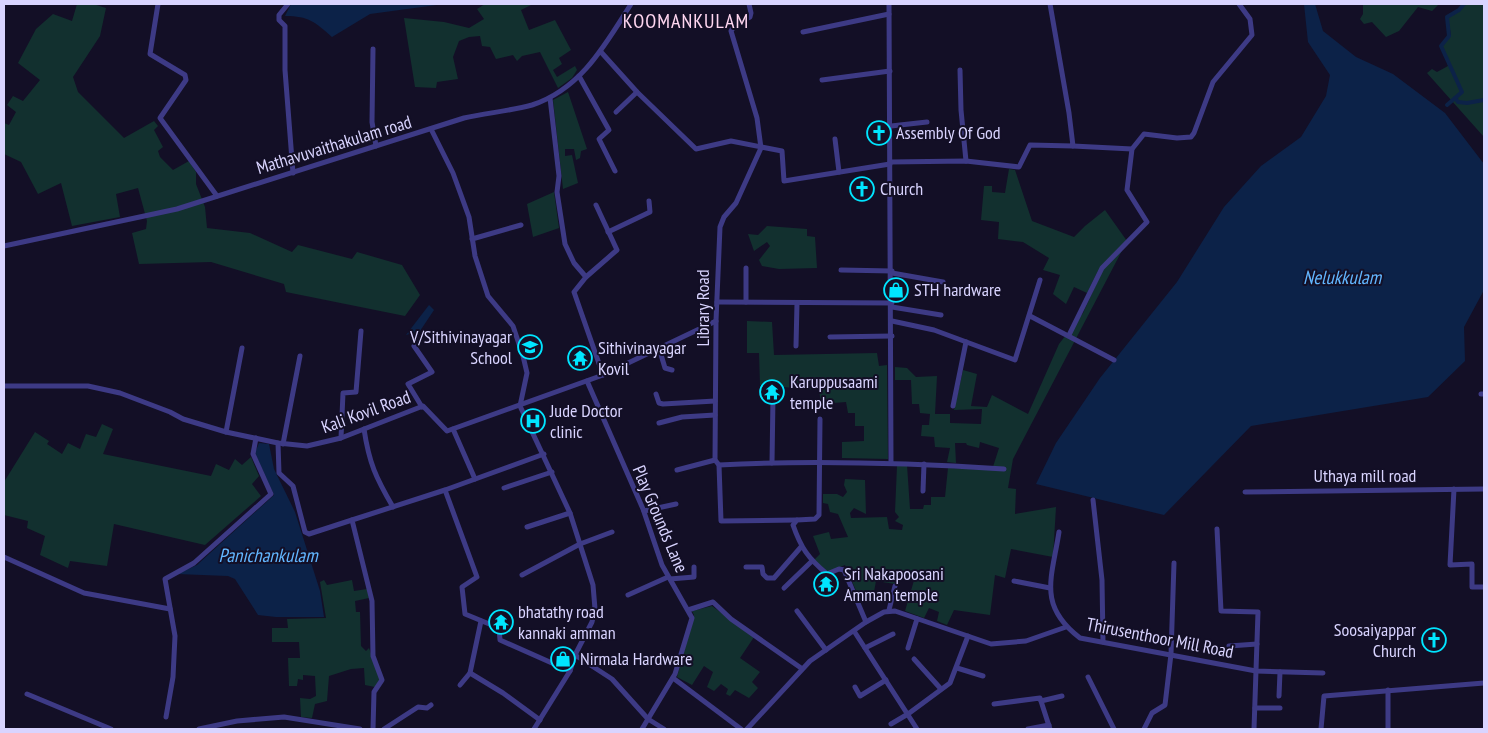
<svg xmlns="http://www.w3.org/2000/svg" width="1488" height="733" viewBox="0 0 1488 733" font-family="'PT Sans Narrow',sans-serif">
  <rect width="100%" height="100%" fill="#130f26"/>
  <g fill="#12302f">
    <path d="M77,4H93L106,8L100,36L73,77L78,92L124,138L154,121L158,126L154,130L163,147L158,151L160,157L173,170L189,161L196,172V184L205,207L207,228L250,233L292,252L298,245L352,259L357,252L402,265L420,295L405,316L286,292L284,284L211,262L139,264L132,233L146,229L147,221L138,188L116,194L120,217L72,226L61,183L38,194L21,162L4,154V123L9,125L16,112L7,105L13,96L23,101L40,80L18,63L36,29L53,14L72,21Z"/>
    <path d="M485,4H533L521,10L529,30L555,20L571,50L559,58L562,64L553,70L557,77L575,66L577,70L572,78L558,88L540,52L522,56L517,61L513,55L496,59L490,47L482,46L480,36L469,37L459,41L453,57L458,79L437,82L436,88L415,87L404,18L444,22L469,28L484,19L477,9Z"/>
    <path d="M1363,4H1439L1432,11L1418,7L1399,31L1386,37L1372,22L1364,24L1360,19L1363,14Z"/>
    <path d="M1465,4H1484V137L1427,73L1432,69L1437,72L1448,66L1442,46L1451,35L1448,18Z"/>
    <path d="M568,92L587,149L581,151L580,158L576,160L574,149H565V156L572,155L578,183L563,189L553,100Z"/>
    <path d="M1009,169L1015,170L1032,221L1074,237L1085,226L1105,210L1127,241L1013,459L1008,488L1016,489L1015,514L1056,507L1053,557L1011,549L1005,578L995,575L990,615L954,610L947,625L937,621L939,612L929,608L924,618L905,611L915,577L897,574L895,584L876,581L874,592L857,593L845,565L828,572L814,560L820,554L813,536L829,532L831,539L848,537L838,514L830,512L828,504L823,503V494H837L843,497L847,492L844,485L845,479L865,480L866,514L854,508L850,513L851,518L887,517L889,529L902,530L903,525L895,521L899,517L895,512L897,466L907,465L910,509H923L924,505H931V497H945L948,468L992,470L999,448L980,442L979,448L967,445L966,443H955L956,463L947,462L950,448L935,447L934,437L921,436L922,425H929L930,414L920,413L919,404H912L911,380H895V367L907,368L916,377L937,376L935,414H950V423L981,424L982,409L954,410L963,370L977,374L971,406L987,407L992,395L1028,414L1059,344L1083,313L1107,261L1098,271L1087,293L1074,287L1066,304L1053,294L1060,275L1043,270L1049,258L1023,242L998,239L999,222L981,220L984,186H992V192L1005,193Z"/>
    <path d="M554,192L559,228L533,237L527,204Z"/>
    <path d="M767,226L807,229V236L815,237L817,268L779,269L762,266L759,260L770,246L767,242L754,251L748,234L758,235Z"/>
    <path d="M747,321L772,322L774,355L877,353L879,366L887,365L888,459L842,458V442L864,441V426H855V413H848L846,402L821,404L819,390L760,385L759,353H747Z"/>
    <path d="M102,424L113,429L103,454L211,476L216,464L229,470L235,459L242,465L251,457L259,476L252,484L261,496L205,545L114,524L107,566L70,561L68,568L40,555L45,536L27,528L28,521L4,515V482L35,432L49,441L47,444L62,454L68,443L80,449L86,434L96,437Z"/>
    <path d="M324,580L327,585L352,580L354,591L367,589L369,598L355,601L356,612H360L361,646L366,651L369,648L380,679L375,687L365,685L364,668L351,669L329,676L327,701L315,704L312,718L301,717L300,698L310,699L316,696L315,676L303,675V680L298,679L297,686H289L288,658H300L299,642H272V628H288L287,619L326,618L320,582Z"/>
    <path d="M712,606L754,637L740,658L760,672L752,682L758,688L749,698L735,690L730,696L726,694L728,689L721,684L714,691L707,687L713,672L704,666L692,685L677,677L694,615L692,611Z"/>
  </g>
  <g fill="#0c2248">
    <path d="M291,4H444L370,14L332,37C315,22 309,16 285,16Z"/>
    <path d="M1304,4H1315L1323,31L1356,57L1393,74L1445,113L1484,164V290L1464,327L1465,361L1428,397L1251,426L1164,515L1036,484L1056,443L1100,378L1177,282L1224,207L1261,166L1301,137L1326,96L1330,75L1308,42Z"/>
    <path d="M429,305L434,310L420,331L406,335Z"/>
    <path d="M259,443L269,444L274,469L295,512L320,591L324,617H276L258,615L235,579L228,576L177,574L197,565L274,495L255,453Z"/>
  </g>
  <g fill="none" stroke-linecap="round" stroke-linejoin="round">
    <g stroke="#0c2248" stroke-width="4">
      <path d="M1455,98L1458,102L1467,103L1484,100"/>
      <path d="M1447,105L1462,92L1441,46L1449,36L1447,17L1459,10L1464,4"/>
    </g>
    <g stroke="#3d3a85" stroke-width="5">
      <path d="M158,4L150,54L185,75L186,80L160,118L217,196"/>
      <path d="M288,4L279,15V20L285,26V70L293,173"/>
      <path d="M749,4L751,13L750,17L735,25L731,31L757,118L761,148L736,203L724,217L720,227L716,321L715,460L719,465L721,521L797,520"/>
      <path d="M889,4L891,462"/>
      <path d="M803,32L889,14"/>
      <path d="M373,49L372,122L376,146"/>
      <path d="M601,52L637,92L696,149L731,141L782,151L784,181L890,164"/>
      <path d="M960,70L961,110L966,161"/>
      <path d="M579,76L609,130L599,139L615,171"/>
      <path d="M822,80L890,71"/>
      <path d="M550,98L559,176L557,192L565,244L574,263L586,277L574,292L603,375"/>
      <path d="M616,112L637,92"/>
      <path d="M891,126L927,122"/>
      <path d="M431,129L453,173L469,217L475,256L488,296L513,326L523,356L527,373L520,406L570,513L593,585L595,609L592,622L575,655L570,671L534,729"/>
      <path d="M835,139L839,172"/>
      <path d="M1073,146L1132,149"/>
      <path d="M890,162L966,161L1019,167L1030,145L1073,146L1069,113L1050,4"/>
      <path d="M608,232L650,212L649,201"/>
      <path d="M472,239L521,225"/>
      <path d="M4,246L177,209L464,118C486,113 510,111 532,105C581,89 605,45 631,4"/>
      <path d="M746,268V302"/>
      <path d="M841,270L892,271"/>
      <path d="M892,273L943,282"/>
      <path d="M586,277L617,250L596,205"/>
      <path d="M717,302L892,303"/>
      <path d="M892,307L941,315"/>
      <path d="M1030,316L1114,360"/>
      <path d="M892,321L934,330L1015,360L1040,280"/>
      <path d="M1069,335L1102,268L1147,222L1127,190L1132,149L1144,134L1177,138L1191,137L1194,133L1213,82L1252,35L1250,19L1239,4"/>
      <path d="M830,337L892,336"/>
      <path d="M414,346L432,372L408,384L422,407"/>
      <path d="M796,346L797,303"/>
      <path d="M659,348L665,368L672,370"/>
      <path d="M587,381L643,509L662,565L692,618L675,674L642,729"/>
      <path d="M4,386H88L120,393L170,412L183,419L226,432L278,443L307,446L341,438L423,406L447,431L603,375L716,321"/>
      <path d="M656,394L659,403L663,404L715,401"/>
      <path d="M1481,394H1484"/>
      <path d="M953,406L966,342"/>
      <path d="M820,419L819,515L815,519L797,520L793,525C801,548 808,558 827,574L839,569L844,570L866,622"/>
      <path d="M659,423L682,417L715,415"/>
      <path d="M364,429C369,463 376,478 393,507"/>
      <path d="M453,429L475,479"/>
      <path d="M226,432L242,348"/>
      <path d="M341,438L343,393L356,392L361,331"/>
      <path d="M278,443L279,473L293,486L305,532L309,534L352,520"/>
      <path d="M283,444L300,356"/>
      <path d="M772,463L773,397"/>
      <path d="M719,465C814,460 908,463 1004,469"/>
      <path d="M677,470L715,460"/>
      <path d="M504,488L552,472"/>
      <path d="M1454,489L1450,565L1472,564V587H1484"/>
      <path d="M445,490L477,577L462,587L465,614L499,628L500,640L570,671"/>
      <path d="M923,491L924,464"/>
      <path d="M1245,492L1484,489"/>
      <path d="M1093,500L1102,580L1103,642"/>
      <path d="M644,511L676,504"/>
      <path d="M527,527L570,513"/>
      <path d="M1217,529L1221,611L1258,612L1254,729"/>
      <path d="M1059,532C1052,578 1037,605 1080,638L1256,671L1323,673"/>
      <path d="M4,557L84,593L170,609"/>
      <path d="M746,567H762L763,574L767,578H774L801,547"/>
      <path d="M522,575L580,544L612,532"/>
      <path d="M670,579L694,577V567"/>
      <path d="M1014,581L1050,588"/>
      <path d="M784,588L812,561"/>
      <path d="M628,595L668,577"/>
      <path d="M688,610L713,602L731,619L801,668"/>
      <path d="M889,610L895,586"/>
      <path d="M797,611L826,650"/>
      <path d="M854,631L917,729"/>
      <path d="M1229,646L1257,644"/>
      <path d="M865,648L893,634"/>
      <path d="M908,648L917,619"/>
      <path d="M575,655L612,679L648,719L664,729"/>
      <path d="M914,659L941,689"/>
      <path d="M957,668L983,676"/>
      <path d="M470,673L503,693L540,720"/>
      <path d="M1088,677L1114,729"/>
      <path d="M673,678L741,729"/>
      <path d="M460,685L470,673L481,621"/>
      <path d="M855,687L860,696L886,680"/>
      <path d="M1388,690V729"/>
      <path d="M27,694L111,729"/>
      <path d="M1279,696L1280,672"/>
      <path d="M1041,701L1062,696"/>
      <path d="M994,704L1040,698L1050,729"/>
      <path d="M1255,708H1280"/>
      <path d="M166,717L173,677L175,636L165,579L194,563L271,494L253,454L256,438"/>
      <path d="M891,724L908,714L950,683L968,636"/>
      <path d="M199,729L237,721L284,717L360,729"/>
      <path d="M373,729L374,692L382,680L373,656L372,601L352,520L445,490L544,454"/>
      <path d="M384,729L418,707L427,708L431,705"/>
      <path d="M747,729L810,661L866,622L884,612L895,611L991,644L1026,641L1066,627"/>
      <path d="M1028,729L1049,725"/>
      <path d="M1144,729L1152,713L1165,705L1171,654L1174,563"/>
      <path d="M1321,729L1324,696L1484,683"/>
    </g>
  </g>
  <defs>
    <g id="church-ring" transform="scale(1.25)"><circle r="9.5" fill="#130f26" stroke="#00e5ff" stroke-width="1.5"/><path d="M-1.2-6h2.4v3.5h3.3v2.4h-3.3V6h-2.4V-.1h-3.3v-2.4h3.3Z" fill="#00e5ff"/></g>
    <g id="shop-ring" transform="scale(1.25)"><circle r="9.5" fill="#130f26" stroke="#00e5ff" stroke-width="1.5"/><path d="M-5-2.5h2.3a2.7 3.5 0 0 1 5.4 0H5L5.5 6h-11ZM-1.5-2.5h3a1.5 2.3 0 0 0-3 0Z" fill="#00e5ff"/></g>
    <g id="school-ring" transform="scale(1.25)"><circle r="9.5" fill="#130f26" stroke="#00e5ff" stroke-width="1.5"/><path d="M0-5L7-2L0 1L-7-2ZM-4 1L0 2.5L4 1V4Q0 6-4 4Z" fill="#00e5ff"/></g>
    <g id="temple-ring" transform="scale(1.25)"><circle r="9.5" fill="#130f26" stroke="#00e5ff" stroke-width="1.5"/><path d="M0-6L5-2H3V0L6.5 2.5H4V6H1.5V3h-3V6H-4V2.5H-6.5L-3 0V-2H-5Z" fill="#00e5ff"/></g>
    <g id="hospital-ring" transform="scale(1.25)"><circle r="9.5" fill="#130f26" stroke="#00e5ff" stroke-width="1.5"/><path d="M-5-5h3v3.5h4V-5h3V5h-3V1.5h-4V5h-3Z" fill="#00e5ff"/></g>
  </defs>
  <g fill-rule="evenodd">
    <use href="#church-ring" x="879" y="133"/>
    <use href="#church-ring" x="862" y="189"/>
    <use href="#shop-ring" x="896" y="290"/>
    <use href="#school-ring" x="530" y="347"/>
    <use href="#temple-ring" x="580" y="358"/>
    <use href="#temple-ring" x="772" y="392"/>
    <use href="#hospital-ring" x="533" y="421"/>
    <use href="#temple-ring" x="826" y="584"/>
    <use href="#temple-ring" x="501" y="622"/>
    <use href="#church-ring" x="1434" y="640"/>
    <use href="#shop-ring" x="563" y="659"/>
  </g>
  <g text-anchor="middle" stroke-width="4" stroke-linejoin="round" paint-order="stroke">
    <g font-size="18" fill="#d9d4ff" stroke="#130f26" text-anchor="start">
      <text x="896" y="139">Assembly Of God</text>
      <text x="880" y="195">Church</text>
      <text x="914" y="296">STH hardware</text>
      <text x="512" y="343" text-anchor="end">V/Sithivinayagar<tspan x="512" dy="21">School</tspan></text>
      <text x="598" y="354">Sithivinayagar<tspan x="598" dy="21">Kovil</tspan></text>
      <text x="790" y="388">Karuppusaami<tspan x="790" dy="21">temple</tspan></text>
      <text x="550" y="417">Jude Doctor<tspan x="550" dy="21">clinic</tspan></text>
      <text x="844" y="580">Sri Nakapoosani<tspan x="844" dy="21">Amman temple</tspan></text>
      <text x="518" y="618">bhatathy road<tspan x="518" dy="21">kannaki amman</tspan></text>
      <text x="1416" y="636" text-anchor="end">Soosaiyappar<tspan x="1416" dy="21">Church</tspan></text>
      <text x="580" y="665">Nirmala Hardware</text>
    </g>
    <g font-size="18" fill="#d9d4ff" stroke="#130f26">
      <text transform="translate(334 145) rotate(-17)" y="6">Mathavuvaithakulam road</text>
      <text transform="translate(703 308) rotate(-90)" y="6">Library Road</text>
      <text transform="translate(366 412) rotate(-20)" y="6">Kali Kovil Road</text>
      <text x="1365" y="482">Uthaya mill road</text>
      <text transform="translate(660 519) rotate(67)" y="6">Play Grounds Lane</text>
      <text transform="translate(1160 638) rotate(11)" y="6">Thirusenthoor Mill Road</text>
    </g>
    <g font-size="19" font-style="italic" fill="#62b6ff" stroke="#130f26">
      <text x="1342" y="284">Nelukkulam</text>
      <text x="268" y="562">Panichankulam</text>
    </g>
    <g font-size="20" letter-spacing="1" fill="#ffd6f0" stroke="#130f26">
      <text x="686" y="28">KOOMANKULAM</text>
    </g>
  </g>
  <rect width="1488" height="733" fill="none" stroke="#d9d4ff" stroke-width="10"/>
</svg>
